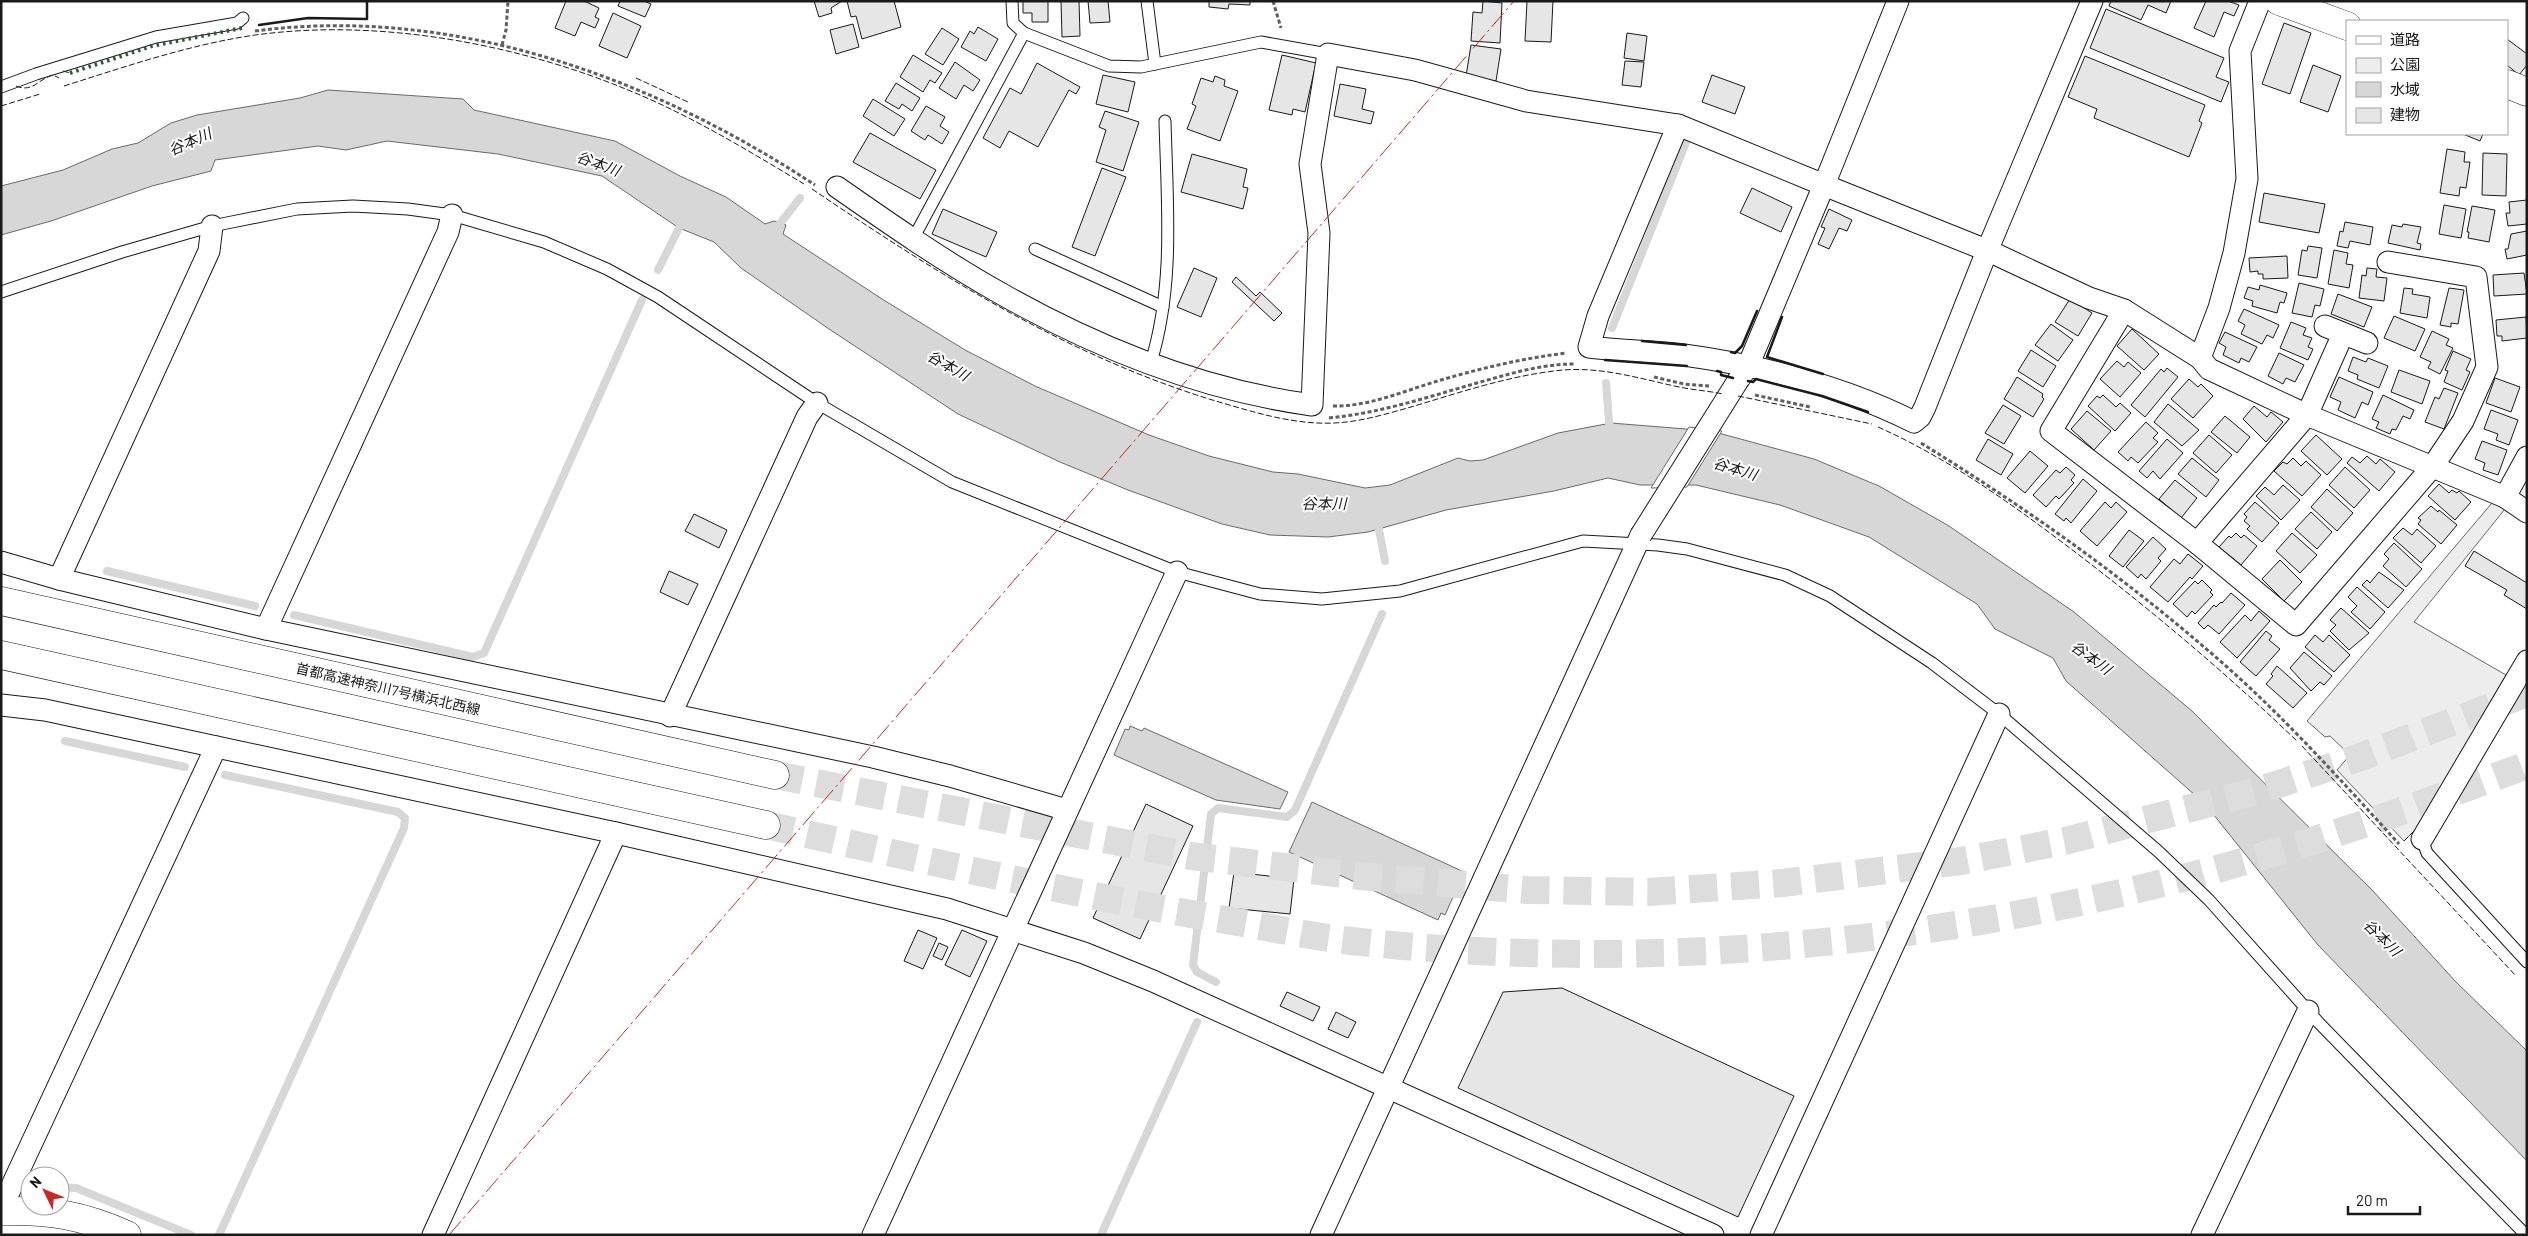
<svg xmlns="http://www.w3.org/2000/svg" width="2528" height="1236" viewBox="0 0 2528 1236" font-family="Barlow,'Noto Sans JP',sans-serif">
  <rect width="100%" height="100%" fill="#fff"/>
  <path fill="#ededed" stroke="#6a6a6a" d="M2492,503L2505,509L2414,622L2506,675L2419,826L2404,841L2337,770L2350,755L2330,736L2325,737L2307,721Z"/>
  <g fill="#d7d7d7" stroke="#6a6a6a">
    <path d="M328,90L463,99L474,110L615,141L680,176L726,197L765,224L774,221L786,225L783,234L882,299L965,350L1035,386L1149,435L1209,456L1273,472L1298,474L1365,488L1390,485L1458,458L1470,461L1483,460L1558,433L1611,423L1711,431L1814,459L1879,486L1949,526L2074,612L2192,711L2373,891L2456,982L2527,1051V1161L2318,945L2205,804L2066,681L2053,658L1995,629L1977,604L1869,537L1780,505L1696,485H1640L1608,478L1554,491L1446,510L1368,532L1328,537L1270,535L1222,524L1128,490L1060,462L958,414L829,329L741,268L714,242L679,228L602,176L498,154L387,141L346,150L318,146L215,160L211,171L152,186L51,221L1,235V186L63,170L112,149L138,143L171,123L197,115L300,98Z"/>
    <path d="M1130,726L1142,731L1144,728L1288,792L1280,809L1216,800L1114,755L1125,729L1129,730Z"/>
    <path d="M1312,802L1464,872L1445,915L1441,913L1438,920L1289,852Z"/>
  </g>
  <path fill="#fff" stroke="#6a6a6a" d="M1689,427L1722,431L1687,487L1651,488Z"/>
  <g fill="none" stroke-linecap="round" stroke-linejoin="round">
    <g stroke="#d7d7d7" stroke-width="8">
      <path d="M775,230L800,198"/>
      <path d="M658,270L683,220"/>
      <path d="M1612,328L1687,140"/>
      <path d="M1606,383L1610,433"/>
      <path d="M1377,519L1385,561"/>
      <path d="M107,571L255,606"/>
      <path d="M294,615L473,657L484,653L642,300"/>
      <path d="M65,741L185,767"/>
      <path d="M1216,982L1197,972L1193,965L1211,814L1218,808L1287,817L1295,810L1382,614"/>
      <path d="M60,1187L76,1188L191,1235"/>
      <path d="M219,1235L404,828L405,818L398,812L225,775"/>
      <path d="M1101,1235L1197,1022"/>
    </g>
  </g>
  <g fill="#e6e6e6" stroke="#1a1a1a">
    <path d="M566,1H584L599,8L595,17L599,19L595,28L581,22L575,36L555,28Z"/>
    <path d="M620,1H644L651,4L645,17L618,6Z"/>
    <path d="M814,1H842L831,8L832,13L819,17Z"/>
    <path d="M847,1H894L901,27L862,39L856,16L851,17Z"/>
    <path d="M1023,1H1048V22H1032V13H1023Z"/>
    <path d="M1061,1H1079L1080,36L1062,37Z"/>
    <path d="M1088,1H1108L1110,22L1090,23Z"/>
    <path d="M1209,1H1250V5L1229,4L1228,9L1209,7Z"/>
    <path d="M1483,1L1502,3L1500,43L1471,41L1473,12L1482,13Z"/>
    <path d="M1527,1H1553L1551,42L1525,41Z"/>
    <path d="M2111,1H2171L2166,13L2148,5L2141,20L2109,6Z"/>
    <path d="M2206,1H2228L2239,5L2234,16L2224,12L2214,37L2194,28Z"/>
    <path d="M2106,9L2224,58L2216,77L2229,82L2221,102L2090,48Z"/>
    <path d="M613,13L641,26L627,58L599,46Z"/>
    <path d="M2284,23L2311,33L2290,94L2262,84Z"/>
    <path d="M853,24L859,47L836,54L830,30Z"/>
    <path d="M978,27L998,39L986,61L961,47L970,31L974,34Z"/>
    <path d="M942,28L959,39L943,65L925,54Z"/>
    <path d="M1627,33L1647,36L1644,61L1624,58Z"/>
    <path d="M2507,39L2527,54V65L2519,75L2507,65Z"/>
    <path d="M1471,45L1501,49L1496,81L1466,76Z"/>
    <path d="M913,55L942,73L935,83L930,80L923,92L900,77Z"/>
    <path d="M1282,55L1316,63L1305,112L1293,109L1292,115L1269,110Z"/>
    <path d="M2085,56L2205,105L2199,121L2202,123L2189,157L2094,118L2097,109L2068,97Z"/>
    <path d="M1625,61L1644,62L1641,87L1622,85Z"/>
    <path d="M955,62L980,80L973,91L964,85L956,99L939,88Z"/>
    <path d="M1037,63L1080,87L1076,94L1069,90L1038,147L1009,131L1000,148L983,138L1010,88L1021,94Z"/>
    <path d="M2313,65L2341,76L2328,112L2300,102Z"/>
    <path d="M1103,75L1135,82L1128,112L1096,104Z"/>
    <path d="M1712,75L1745,87L1735,114L1702,102Z"/>
    <path d="M1215,76L1225,80L1224,86L1238,91L1220,141L1187,129L1196,106L1192,104L1201,78L1213,82Z"/>
    <path d="M896,83L920,98L912,111L902,104L899,109L885,101Z"/>
    <path d="M1340,84L1366,89L1362,109L1374,112L1371,124L1334,116Z"/>
    <path d="M873,99L905,119L894,136L863,116Z"/>
    <path d="M926,106L945,117L940,126L949,132L942,144L928,135L925,140L911,131Z"/>
    <path d="M1105,111L1139,122L1123,171L1096,162L1106,130L1099,127Z"/>
    <path d="M870,133L936,170L920,199L853,162Z"/>
    <path d="M2463,134H2483L2480,141Z"/>
    <path d="M2447,149L2465,152L2464,162H2470L2466,188L2460,187L2459,196L2440,193Z"/>
    <path d="M2483,153L2507,154L2506,196L2482,195Z"/>
    <path d="M1192,154L1247,169L1243,187L1248,188L1243,209L1181,192Z"/>
    <path d="M1102,168L1126,177L1095,256L1072,247Z"/>
    <path d="M1752,188L1792,207L1781,232L1740,213Z"/>
    <path d="M2264,193L2325,204L2319,233L2259,222Z"/>
    <path d="M2527,200V224L2508,226L2506,213H2510L2509,202Z"/>
    <path d="M2444,205L2466,209L2461,238L2439,234Z"/>
    <path d="M2472,206L2495,210L2489,242L2468,238L2469,232H2467Z"/>
    <path d="M943,209L997,232L986,257L932,234Z"/>
    <path d="M1829,209L1852,220L1847,231L1839,228L1829,249L1818,244L1825,228L1821,227Z"/>
    <path d="M2345,222L2373,227L2370,245L2350,241L2348,248L2337,246L2340,231L2343,232Z"/>
    <path d="M2403,224L2421,227L2417,243L2421,244L2420,250L2388,243L2392,225L2402,227Z"/>
    <path d="M2527,231V255L2507,259L2505,249H2508L2511,234Z"/>
    <path d="M2308,246L2322,248L2317,278L2298,275L2302,250L2307,251Z"/>
    <path d="M2334,250L2348,253L2346,264L2353,265L2349,288L2328,284Z"/>
    <path d="M2287,256L2288,278L2263,279V274H2258V271L2250,272L2249,258Z"/>
    <path d="M1194,268L1217,278L1201,317L1177,307Z"/>
    <path d="M2367,268L2377,269L2376,277L2387,278L2384,301L2359,298L2362,275L2366,276Z"/>
    <path d="M2524,273L2527,294L2494,296L2493,275Z"/>
    <path d="M1236,277L1256,296L1260,292L1282,313L1274,321L1232,282Z"/>
    <path d="M2299,283L2324,289L2320,306L2315,305L2312,317L2292,313Z"/>
    <path d="M2260,285L2287,293L2284,303L2280,302L2277,313L2252,306L2253,301L2244,298L2248,287L2259,290Z"/>
    <path d="M2404,288L2413,289L2412,294L2430,297L2427,318L2400,313Z"/>
    <path d="M2449,288L2464,290L2458,324L2451,323V327L2440,325Z"/>
    <path d="M2338,294L2372,307L2364,327L2331,314Z"/>
    <path d="M2070,299L2092,313L2078,336L2055,322Z"/>
    <path d="M2244,309L2279,325L2273,338L2267,335L2262,344L2241,334L2245,325L2238,321Z"/>
    <path d="M2394,316L2425,329L2415,351L2384,338Z"/>
    <path d="M2526,317L2527,338L2502,341V336H2497L2496,320Z"/>
    <path d="M2291,322L2306,328L2303,335L2312,338L2308,347L2313,349L2308,360L2280,348Z"/>
    <path d="M2051,324L2073,340L2058,361L2035,345Z"/>
    <path d="M2132,329L2159,354L2144,370L2117,346Z"/>
    <path d="M2432,331L2449,339L2446,345L2453,348L2440,374L2428,368L2431,362L2420,357Z"/>
    <path d="M2225,332L2257,347L2249,362L2241,358L2239,363L2223,355L2226,347L2219,343Z"/>
    <path d="M2031,350L2056,366L2043,387L2018,371Z"/>
    <path d="M2453,351L2471,359L2466,370L2470,372L2462,390L2444,382L2448,371L2445,370Z"/>
    <path d="M2279,353L2304,365L2295,382L2286,378L2283,384L2268,376Z"/>
    <path d="M2353,357L2366,362L2368,358L2388,366L2379,388L2357,379L2358,375L2348,371Z"/>
    <path d="M2117,361L2124,367L2128,362L2141,373L2120,397L2100,379Z"/>
    <path d="M2167,368L2178,377L2145,417L2131,405L2161,369L2164,372Z"/>
    <path d="M2399,370L2430,381L2422,404L2391,392Z"/>
    <path d="M2017,377L2043,394L2042,397L2044,399L2033,417L2004,399Z"/>
    <path d="M2339,377L2373,392L2368,405L2362,402L2355,418L2338,410L2341,402L2330,397Z"/>
    <path d="M2495,378L2520,387L2511,412L2486,403Z"/>
    <path d="M2189,379L2198,387L2201,384L2213,396L2193,418L2171,399Z"/>
    <path d="M2444,388L2458,393L2444,429L2425,422L2435,397L2439,399Z"/>
    <path d="M2103,395L2116,407L2120,403L2131,413L2115,431L2088,406L2097,396L2100,398Z"/>
    <path d="M2383,395L2414,410L2410,419L2403,416L2396,430L2392,429L2390,434L2376,428L2379,422L2372,419Z"/>
    <path d="M2168,404L2199,430L2182,446L2154,422Z"/>
    <path d="M2003,405L2021,416L2004,444L1985,433Z"/>
    <path d="M2254,406L2267,417L2271,412L2283,422L2266,442L2243,419Z"/>
    <path d="M2491,410L2518,420L2509,445L2496,440L2498,434L2484,429Z"/>
    <path d="M2087,411L2111,431L2094,450L2071,429Z"/>
    <path d="M2225,416L2250,437L2237,453L2211,432Z"/>
    <path d="M2146,422L2158,433L2153,438L2158,442L2138,463L2131,457L2128,461L2118,452Z"/>
    <path d="M2209,435L2232,455L2216,473L2193,453Z"/>
    <path d="M2316,435L2342,459L2327,475L2301,451Z"/>
    <path d="M1988,439L2013,454L2001,475L1976,460Z"/>
    <path d="M2167,439L2183,453L2160,479L2153,471L2147,478L2139,471Z"/>
    <path d="M2482,441L2507,450L2498,475L2483,470L2485,463L2475,459Z"/>
    <path d="M2030,451L2048,466L2025,493L2007,478Z"/>
    <path d="M2367,456L2376,464L2380,459L2395,472L2379,491L2347,463L2352,457L2360,463Z"/>
    <path d="M2192,458L2219,480L2206,497L2178,474Z"/>
    <path d="M2293,458L2301,466L2306,461L2321,475L2302,496L2274,471L2283,462L2287,464Z"/>
    <path d="M2066,467L2075,475L2071,480L2074,483L2059,499L2056,496L2046,507L2033,495L2056,470L2060,473Z"/>
    <path d="M2345,467L2370,490L2354,508L2329,485Z"/>
    <path d="M2083,479L2097,491L2071,523L2066,518L2064,521L2055,514Z"/>
    <path d="M2175,480L2197,498L2181,518L2159,499Z"/>
    <path d="M2439,484L2449,493L2452,490L2457,493L2459,491L2471,502L2455,520L2428,496Z"/>
    <path d="M2283,485L2300,500L2281,520L2256,496L2265,487L2274,495Z"/>
    <path d="M2327,489L2353,513L2337,531L2311,507Z"/>
    <path d="M2105,502L2111,508L2116,502L2127,512L2097,546L2080,531Z"/>
    <path d="M2255,502L2279,523L2262,542L2247,529L2250,526L2244,521L2247,517L2244,514Z"/>
    <path d="M2431,506L2438,512L2439,510L2457,525L2441,544L2418,524L2421,520L2418,518Z"/>
    <path d="M2311,512L2332,532L2317,549L2295,529Z"/>
    <path d="M694,514L727,530L719,548L685,531Z"/>
    <path d="M2403,528L2412,535L2417,529L2436,546L2421,563L2393,538Z"/>
    <path d="M2129,530L2144,541L2123,567L2109,556Z"/>
    <path d="M2236,533L2241,538L2244,535L2257,546L2241,565L2219,547L2229,536L2231,538Z"/>
    <path d="M2292,533L2317,555L2300,573L2276,551Z"/>
    <path d="M2153,537L2166,549L2158,558L2161,561L2146,579L2141,574L2138,578L2126,567Z"/>
    <path d="M2394,543L2422,569L2406,587L2383,566L2389,559L2384,554Z"/>
    <path d="M2474,551L2527,583V609L2504,595L2507,590L2465,566Z"/>
    <path d="M2188,554L2203,566L2192,579L2190,577L2168,602L2150,587L2174,559L2180,564Z"/>
    <path d="M2280,560L2302,582L2284,601L2262,579Z"/>
    <path d="M669,571L698,584L688,605L660,592Z"/>
    <path d="M2379,572L2404,590L2388,608L2362,585L2367,580L2370,583Z"/>
    <path d="M2202,580L2212,590L2210,592L2213,595L2195,614L2192,611L2187,617L2173,604L2195,581L2198,584Z"/>
    <path d="M2357,587L2385,612L2370,629L2351,612L2357,606L2348,597Z"/>
    <path d="M2231,593L2245,605L2219,634L2208,625L2204,629L2198,623L2214,605L2216,607L2221,602L2222,603Z"/>
    <path d="M2341,608L2369,633L2349,650L2330,631L2336,625L2330,620Z"/>
    <path d="M2259,611L2270,621L2237,658L2220,642L2245,615L2251,621Z"/>
    <path d="M2266,631L2272,636L2269,640L2280,649L2256,676L2240,662Z"/>
    <path d="M2315,635L2323,642L2329,635L2350,655L2334,672L2305,647Z"/>
    <path d="M2304,652L2332,676L2324,685L2320,682L2311,691L2290,668Z"/>
    <path d="M2277,666L2307,693L2293,708L2266,684L2273,676L2271,674Z"/>
    <path d="M1146,804L1193,826L1140,939L1093,918Z"/>
    <path d="M1234,872L1294,879L1290,914L1229,908Z"/>
    <path d="M918,930L937,938L923,969L904,961Z"/>
    <path d="M962,930L987,941L970,977L945,965Z"/>
    <path d="M939,943L948,947L942,960L933,956Z"/>
    <path d="M1562,988L1794,1096L1738,1217L1458,1088L1503,992Z"/>
    <path d="M1287,992L1320,1007L1313,1021L1280,1006Z"/>
    <path d="M1336,1012L1356,1022L1348,1038L1328,1029Z"/>
  </g>
  <g fill="none" stroke-linecap="round" stroke-linejoin="round">
    <g stroke="#ddd" stroke-width="28" stroke-dasharray="28 14" stroke-linecap="butt">
      <path d="M775,775L1191,856L1360,876L1527,890L1648,892L1782,883L1961,861L2065,841L2260,790L2358,758L2527,693"/>
      <path d="M766,825C919,859 1071,894 1226,920C1267,927 1309,936 1351,941C1627,971 1906,948 2175,880C2295,850 2411,809 2527,765"/>
    </g>
    <g stroke="#1a1a1a" stroke-width="13">
      <g id="lane">
        <path d="M1147,1L1155,64"/>
        <path d="M1024,33L1109,66L1141,67L1261,42L1328,54"/>
        <path d="M1,87L36,74L156,37L237,23L243,18"/>
        <path d="M913,239L1024,33L1013,23L1012,1"/>
        <path d="M1035,249L1163,307"/>
        <path d="M1,292L122,252L212,226L297,209L353,206L408,209L452,215L544,242L607,269L658,297L817,403L952,482L1177,572L1260,594L1322,599L1400,591L1583,541L1658,545L1687,549L1785,575L1830,596L1932,663L1999,714L2159,852L2209,900L2319,1023L2526,1235"/>
        <path d="M1151,362C1175,284 1167,201 1165,121"/>
        <path d="M2422,839L2427,853L2527,962"/>
      </g>
    </g>
    <g stroke="#1a1a1a" stroke-width="23">
      <g id="street">
        <path d="M1898,1L1824,185L1991,252L2089,298L2124,310L2200,358L2209,369L2307,415L2505,497L2527,512"/>
        <path d="M1678,125L1598,316L1589,347C1621,351 1653,351 1684,355C1764,366 1842,386 1914,422L1920,417L1925,407L1987,251L2092,1"/>
        <path d="M837,187C890,224 943,261 1000,293C1095,347 1203,390 1312,405L1319,233L1310,164L1328,54L1415,70L1526,101L1678,125L1824,185L1748,366L1739,379"/>
        <path d="M2124,310L2051,431L2197,543L2296,625L2433,466L2463,421L2487,367L2476,277L2388,262"/>
        <path d="M2325,326L2367,343"/>
        <path d="M2200,358L2219,308L2234,253L2247,179L2240,51L2260,1"/>
        <path d="M2505,497L2527,457"/>
        <path d="M2197,543L2307,415L2343,334"/>
        <path d="M1,562L59,579L266,629L873,757L950,776L1067,810"/>
        <path d="M59,579L209,251L212,226"/>
        <path d="M266,629L448,232L452,215"/>
        <path d="M1,705L45,710L616,833L947,909L1084,953L1153,981L1713,1235"/>
        <path d="M670,716L807,417L817,403"/>
        <path d="M2422,839L2527,661"/>
        <path d="M1,1209L216,747"/>
        <path d="M433,1235L616,833"/>
        <path d="M873,1235L1177,572"/>
        <path d="M1321,1235L1641,535"/>
        <path d="M1761,1235L1999,714"/>
        <path d="M2202,1235L2308,1011"/>
      </g>
    </g>
    <g stroke="#1a1a1a" stroke-width="29">
      <path id="secondary" d="M1,1211C51,1210 81,1215 127,1235"/>
    </g>
    <g stroke="#1a1a1a" stroke-width="29">
      <g id="primary">
        <path d="M2279,1L2347,26"/>
        <path d="M2507,84L2527,92"/>
      </g>
    </g>
    <g stroke="#1a1a1a" stroke-width="29">
      <g id="highway">
        <path d="M1,601L775,775"/>
        <path d="M1,655L766,825"/>
      </g>
    </g>
    <g stroke="#5f5f5f" stroke-width="3" stroke-dasharray="4 2.5" stroke-linecap="butt">
      <path d="M1273,1L1281,28"/>
      <path d="M255,31C453,5 651,77 815,185"/>
      <path d="M502,45L506,30L508,1"/>
      <path d="M1654,377L1684,384L1709,386"/>
      <path d="M1755,395L1810,407"/>
      <path d="M1333,406C1369,407 1406,390 1441,380C1482,368 1524,358 1567,353"/>
      <path d="M1329,418C1380,413 1428,397 1477,383C1509,374 1541,364 1574,364"/>
      <path d="M1921,443C2023,506 2121,575 2211,653C2279,711 2339,778 2399,844"/>
    </g>
    <use href="#lane" stroke="#fff" stroke-width="11"/>
    <use href="#street" stroke="#fff" stroke-width="21"/>
    <use href="#secondary" stroke="#fff" stroke-width="28"/>
    <use href="#primary" stroke="#fff" stroke-width="28"/>
    <use href="#highway" stroke="#fff" stroke-width="28"/>
    <g stroke="#1a1a1a" stroke-width="23" stroke-linecap="butt">
      <path id="street-bridge" d="M1641,535L1739,379"/>
    </g>
    <use href="#street-bridge" stroke="#fff" stroke-width="21"/>
    <path stroke="#2b5a34" stroke-width="4" stroke-dasharray="2.5 4" stroke-linecap="butt" d="M70,73L152,46L242,28"/>
    <g stroke="#1a1a1a" stroke-width="1" stroke-dasharray="6 2.5" stroke-linecap="butt">
      <path d="M63,71L70,73"/>
      <path d="M636,78L690,103"/>
      <path d="M16,86C33,93 38,79 53,75L59,78"/>
      <path d="M64,86C118,69 171,51 226,40C355,14 508,40 628,90C690,115 747,150 804,184"/>
      <path d="M1,106L40,94"/>
      <path d="M812,189C938,274 1062,353 1209,399C1250,411 1292,425 1334,423C1360,422 1386,414 1411,407C1458,393 1505,377 1554,371C1597,365 1637,378 1679,387C1694,390 1709,391 1723,394"/>
      <path d="M1738,396L1872,424"/>
      <path d="M1878,427C1950,459 2016,507 2079,555C2156,614 2228,675 2298,742"/>
      <path d="M2302,746L2516,976"/>
      <path d="M2404,841L2416,829"/>
    </g>
    <g stroke="#1a1a1a" stroke-width="2.5">
      <path d="M259,25L308,18L367,19V1"/>
      <path d="M1782,317L1767,357L1823,374"/>
      <path d="M1642,341L1686,345"/>
      <path d="M1731,352L1735,353L1742,346L1757,311"/>
      <path d="M1605,360L1687,366"/>
      <path d="M1717,371L1721,372V375L1733,378"/>
      <path d="M1748,381L1753,382L1756,379L1822,396L1868,412"/>
    </g>
    <path stroke="#c62828" stroke-width="1" stroke-dasharray="18 4 2.5 4" stroke-linecap="butt" d="M449,1235L1514,1"/>
  </g>
  <g text-anchor="middle" stroke-width="4" stroke-linejoin="round" paint-order="stroke">
    <g font-size="14" fill="#1a1a1a" stroke="#fff">
      <text transform="translate(388 689) rotate(13)" y="5">首都高速神奈川7号横浜北西線</text>
    </g>
    <g font-size="15" font-style="italic" fill="#1a1a1a" stroke="#fff">
      <text transform="translate(190 142) rotate(-24)" y="5">谷本川</text>
      <text transform="translate(598 164) rotate(20)" y="5">谷本川</text>
      <text transform="translate(948 366) rotate(30)" y="5">谷本川</text>
      <text transform="translate(1735 469) rotate(17)" y="5">谷本川</text>
      <text x="1324" y="509">谷本川</text>
      <text transform="translate(2091 658) rotate(36)" y="5">谷本川</text>
      <text transform="translate(2382 938) rotate(45)" y="5">谷本川</text>
    </g>
  </g>
  <rect width="2528" height="1236" fill="none" stroke="#1a1a1a" stroke-width="5"/>
  <rect x="2346" y="20" width="162" height="115" fill="#ffffff" stroke="#a3a3a3"/>
  <rect x="2356" y="36" width="25" height="8" fill="#ffffff" stroke="#a3a3a3"/>
  <text x="2390" y="45" font-size="15" fill="#1a1a1a">道路</text>
  <rect x="2356" y="58" width="25" height="15" fill="#ededed" stroke="#a3a3a3"/>
  <text x="2390" y="70" font-size="15" fill="#1a1a1a">公園</text>
  <rect x="2356" y="82" width="25" height="15" fill="#d7d7d7" stroke="#a3a3a3"/>
  <text x="2390" y="95" font-size="15" fill="#1a1a1a">水域</text>
  <rect x="2356" y="108" width="25" height="15" fill="#e6e6e6" stroke="#a3a3a3"/>
  <text x="2390" y="120" font-size="15" fill="#1a1a1a">建物</text>
  <g transform="translate(45 1191) rotate(313)"><circle r="24" fill="#ffffff" stroke="#a3a3a3"/>
  <path d="M0-4L9 19L0 12L-9 19Z" fill="#c62828"/>
  <text y="-8" font-size="14" font-weight="bold" text-anchor="middle" fill="#1a1a1a">N</text>
  </g>
  <path d="M2348 1206v8h72v-8" fill="none" stroke="#1a1a1a" stroke-width="2.5"/>
  <text x="2356" y="1206" font-size="15" fill="#1a1a1a" stroke="#ffffff" stroke-width="4" paint-order="stroke">20 m</text>
</svg>
